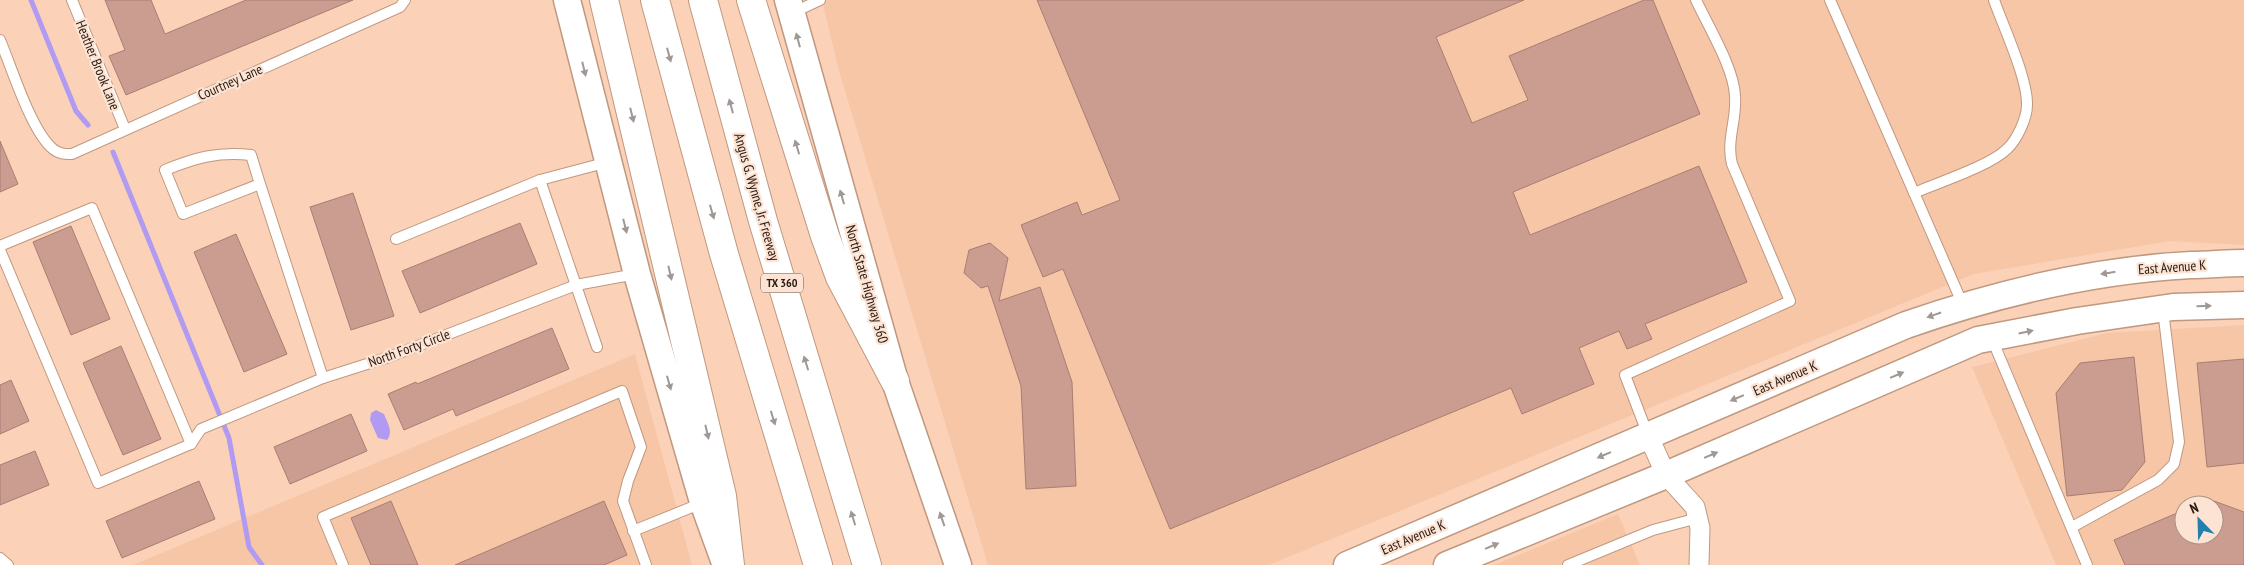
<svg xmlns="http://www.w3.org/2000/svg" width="2244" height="565" viewBox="0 0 2244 565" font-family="'PT Sans Narrow',sans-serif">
  <rect width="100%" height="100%" fill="#fbd2b8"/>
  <g fill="#f6c6a7" fill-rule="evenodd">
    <path d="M822,0H2244V245L2170,241L1974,274L1269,565H988L839,71Z"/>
    <path d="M2244,325V565H2056L1972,367L2107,333ZM2184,505H2214V535H2184Z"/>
    <path d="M635,354L692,565H133Z"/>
    <path d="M1618,514L1640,565H1494Z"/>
  </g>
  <path fill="#b09af2" d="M376,410L384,414C387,422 394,432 387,440L378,438L370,420L371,413Z"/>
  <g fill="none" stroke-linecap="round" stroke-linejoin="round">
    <g stroke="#b09af2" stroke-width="5">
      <path d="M31,0L76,111L88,125"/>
      <path d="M113,152L229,438L249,547L262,565"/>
    </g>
  </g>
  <g fill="#cb9d91" stroke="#aa7d72">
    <path d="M105,0H151L165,34L246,0H353L126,95L109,56L125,50Z"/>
    <path d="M1037,0H1524L1436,37L1472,123L1528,100L1509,56L1644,0H1653L1700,114L1513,192L1530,235L1699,166L1747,282L1645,324L1652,339L1627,349L1619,331L1579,348L1594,384L1522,414L1511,388L1170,529L1063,269L1043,277L1021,225L1077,202L1082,215L1120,200Z"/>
    <path d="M0,141L18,184L0,192Z"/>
    <path d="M353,193L394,316L351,330L310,207Z"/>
    <path d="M520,223L537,264L420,313L402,271Z"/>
    <path d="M71,226L110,319L71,335L33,242Z"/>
    <path d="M236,234L287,354L244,372L194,252Z"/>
    <path d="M990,243L1008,258L999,301L1040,287L1072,382L1076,486L1026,489L1021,386L988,286L981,288L964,273L969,250Z"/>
    <path d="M552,328L569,369L456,416L453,409L404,430L388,394L416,382L417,384Z"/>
    <path d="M121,346L161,439L123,455L83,363Z"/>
    <path d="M2134,357L2145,462L2122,490L2067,496L2056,393L2080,363Z"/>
    <path d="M2244,359V463L2207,467L2197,363Z"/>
    <path d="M11,380L29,421L0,434V385Z"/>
    <path d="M351,414L367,451L290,484L274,447Z"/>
    <path d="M35,451L49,485L0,505V465Z"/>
    <path d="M199,481L215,519L122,558L106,521Z"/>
    <path d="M391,501L418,565H371L351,518Z"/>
    <path d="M604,501L627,555L604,565H455Z"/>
    <path d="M2214,501L2244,512V565H2125L2114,540L2184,510V535H2214Z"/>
  </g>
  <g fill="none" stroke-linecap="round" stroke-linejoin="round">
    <g stroke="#bf987f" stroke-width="12">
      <g id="lane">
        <path d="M72,0L125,129"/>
        <path d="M1830,0L1963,305"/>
        <path d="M792,13L820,0"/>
        <path d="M0,40C12,68 31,131 53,149C59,154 64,154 72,154L400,7L405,0"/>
        <path d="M540,180L597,347"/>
        <path d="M260,184L183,214L165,170C195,158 218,151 251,155L260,184L323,378"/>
        <path d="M1914,193C1937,183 1990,166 2007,149C2017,140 2027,118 2027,105C2028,79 2003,26 1994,0"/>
        <path d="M396,239L540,180L608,162"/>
        <path d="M0,246L92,208L191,444L98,483L0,250"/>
        <path d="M1992,339L2087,565"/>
        <path d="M1648,435L1625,375L1790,301L1732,164C1726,140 1737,120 1735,96C1734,68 1708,26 1696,0"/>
        <path d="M191,444L201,429L323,378L389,357L576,285L636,274"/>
        <path d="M2072,527L2158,480L2174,464L2179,442L2163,310"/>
        <path d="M633,531L702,503"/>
        <path d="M0,558L8,565"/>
        <path d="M343,565L323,517L622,391L641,447L628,481L623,501L646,565"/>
        <path d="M1568,565L1653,530L1698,518"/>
      </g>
    </g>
    <g stroke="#bf987f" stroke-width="21">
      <path id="street" d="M1648,435L1666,475L1695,507L1700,528L1699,565"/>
    </g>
    <g stroke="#bf987f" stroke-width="29">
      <g id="secondary">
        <path d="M567,0L637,274L703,502L724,560"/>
        <path d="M788,0L895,381L958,565"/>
        <path d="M1347,565L1906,325C1998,293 2094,270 2191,265C2208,265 2226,263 2244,263"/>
        <path d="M1447,565L1666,475L1978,340L2077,321L2173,307L2244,305"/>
      </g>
    </g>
    <g stroke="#bf987f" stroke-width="30">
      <g id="highway">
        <path d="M604,0L722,496L730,565"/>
        <path d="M655,0L724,254L818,565"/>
        <path d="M703,0L763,221L867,565"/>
        <path d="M751,0L825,236L840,277L895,381"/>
      </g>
    </g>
    <use href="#lane" stroke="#fff" stroke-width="10"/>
    <use href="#street" stroke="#fff" stroke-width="19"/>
    <use href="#secondary" stroke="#fff" stroke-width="26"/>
    <use href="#highway" stroke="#fff" stroke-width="28"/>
  </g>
  <defs><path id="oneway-solid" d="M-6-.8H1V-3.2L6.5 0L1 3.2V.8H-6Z" transform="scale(1.25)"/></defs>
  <g fill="#9f9894">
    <use href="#oneway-solid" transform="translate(798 40) rotate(-105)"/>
    <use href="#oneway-solid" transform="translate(669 55) rotate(75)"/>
    <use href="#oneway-solid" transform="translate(584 69) rotate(76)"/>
    <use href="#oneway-solid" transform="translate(731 106) rotate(-105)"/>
    <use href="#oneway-solid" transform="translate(632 115) rotate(76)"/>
    <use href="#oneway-solid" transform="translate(797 147) rotate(-107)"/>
    <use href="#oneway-solid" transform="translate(842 197) rotate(-106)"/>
    <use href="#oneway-solid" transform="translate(712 212) rotate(74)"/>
    <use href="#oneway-solid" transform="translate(625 226) rotate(76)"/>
    <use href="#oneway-solid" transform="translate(670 273) rotate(77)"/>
    <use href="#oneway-solid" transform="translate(2108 273) rotate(171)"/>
    <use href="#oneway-solid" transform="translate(2204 306) rotate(-2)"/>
    <use href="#oneway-solid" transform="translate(1934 315) rotate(161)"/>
    <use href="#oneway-solid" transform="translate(2026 332) rotate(-12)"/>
    <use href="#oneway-solid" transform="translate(806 363) rotate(-107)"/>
    <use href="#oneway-solid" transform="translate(1897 375) rotate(-23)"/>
    <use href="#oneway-solid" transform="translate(669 383) rotate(74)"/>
    <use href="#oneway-solid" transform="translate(1737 398) rotate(157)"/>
    <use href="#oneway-solid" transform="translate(773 418) rotate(73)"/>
    <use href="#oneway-solid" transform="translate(707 432) rotate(77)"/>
    <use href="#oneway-solid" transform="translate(1604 455) rotate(157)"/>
    <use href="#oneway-solid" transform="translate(1711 455) rotate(-23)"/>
    <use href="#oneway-solid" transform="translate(853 518) rotate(-107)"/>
    <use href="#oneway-solid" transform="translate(942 519) rotate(-109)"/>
    <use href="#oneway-solid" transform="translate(1492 546) rotate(-23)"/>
  </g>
  <g text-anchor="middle" stroke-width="4.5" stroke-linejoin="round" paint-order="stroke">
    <rect fill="#fce3d3" stroke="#68564b" stroke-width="1" x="761" y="273.5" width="42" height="19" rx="4"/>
    <g font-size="12" font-weight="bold" fill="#291a11">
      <text x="782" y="287">TX 360</text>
    </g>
    <g font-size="14" fill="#291a11" stroke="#fce3d3">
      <text transform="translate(98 65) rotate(68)" y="5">Heather Brook Lane</text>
      <text transform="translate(230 82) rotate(-24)" y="5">Courtney Lane</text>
      <text transform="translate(757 197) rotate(74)" y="5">Angus G. Wynne, Jr. Freeway</text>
      <text transform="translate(2172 267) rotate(-4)" y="5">East Avenue K</text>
      <text transform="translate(867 284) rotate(74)" y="5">North State Highway 360</text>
      <text transform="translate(409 348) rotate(-20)" y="5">North Forty Circle</text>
      <text transform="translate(1785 378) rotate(-23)" y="5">East Avenue K</text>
      <text transform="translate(1413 537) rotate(-23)" y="5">East Avenue K</text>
    </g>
  </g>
  <g transform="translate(2199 520) rotate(337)"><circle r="24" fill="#fce3d3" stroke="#a89385"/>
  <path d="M0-4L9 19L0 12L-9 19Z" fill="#2280ad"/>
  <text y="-8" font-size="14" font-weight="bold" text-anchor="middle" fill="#291a11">N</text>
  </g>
</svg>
